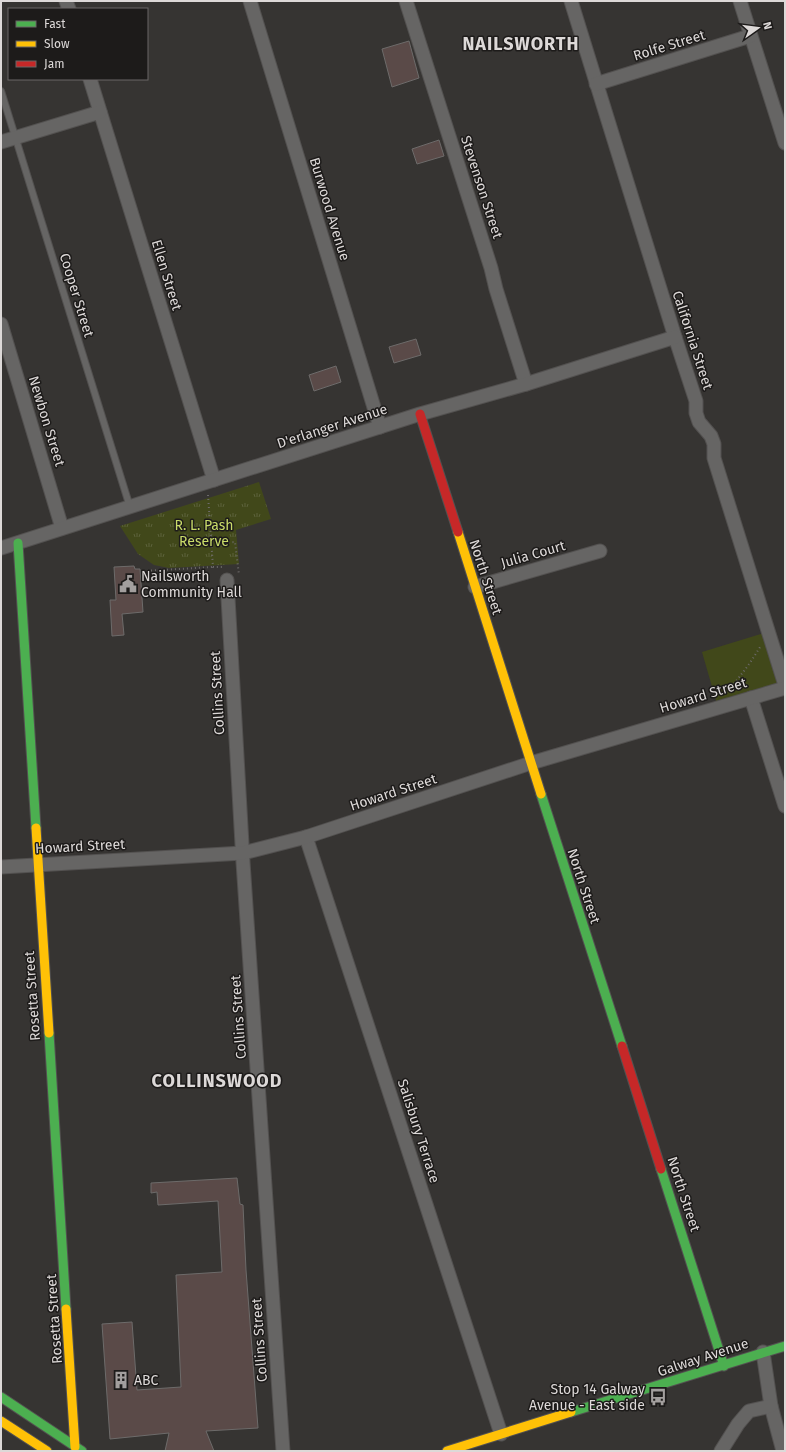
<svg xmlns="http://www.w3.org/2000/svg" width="786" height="1452" viewBox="0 0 786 1452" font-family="'Fira Sans',sans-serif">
  <defs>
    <pattern id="park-tufts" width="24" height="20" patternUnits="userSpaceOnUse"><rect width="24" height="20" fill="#41481a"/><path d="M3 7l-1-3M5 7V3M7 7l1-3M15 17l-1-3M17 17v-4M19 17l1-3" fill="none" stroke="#5c623b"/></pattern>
  </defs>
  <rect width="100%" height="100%" fill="#363432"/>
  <path fill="#41481a" d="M767,632L783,685L717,704L702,652Z"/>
  <path fill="url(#park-tufts)" d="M259,482L271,519L236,530L239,564L169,568L154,565L138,554L120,526Z"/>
  <g fill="#5a4a48" stroke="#6d6b6a">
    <path d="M409,41L419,78L392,87L382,49Z"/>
    <path d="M439,140L444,156L417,164L412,149Z"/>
    <path d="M416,339L421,355L394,363L389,347Z"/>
    <path d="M336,366L341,382L314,391L309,375Z"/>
    <path d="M134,566L135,569H140L143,612L122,614L124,635L112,636L110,600H116L114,567Z"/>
    <path d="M237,1178L240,1204L243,1205L246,1270L258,1428L206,1431L214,1451H165L169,1433L110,1439L102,1324L132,1322L137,1390L181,1387L176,1275L222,1272L218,1201L158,1205L157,1192L151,1193V1183Z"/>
  </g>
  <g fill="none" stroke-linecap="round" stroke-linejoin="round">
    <g stroke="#535150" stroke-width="8">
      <path id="lane" d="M1,91L130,507"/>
    </g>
    <g stroke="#535150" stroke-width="15">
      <g id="street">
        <path d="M66,1L69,9"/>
        <path d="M250,1L380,427"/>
        <path d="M406,1L491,268L496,289L526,384"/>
        <path d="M571,1L675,337L696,401V413L699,422L711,436L714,444V458L785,685"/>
        <path d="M740,1L785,143"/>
        <path d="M90,79L214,480"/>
        <path d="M596,84L750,36"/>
        <path d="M1,142L100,112"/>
        <path d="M1,324L62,528"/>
        <path d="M1,548L420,414L526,384L675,337"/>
        <path d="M227,580L243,862L283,1451"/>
        <path d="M475,587L600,551"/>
        <path d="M751,698L785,806"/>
        <path d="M306,837L501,1434"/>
        <path d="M1,867L243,853L306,837L531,763L785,688"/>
        <path d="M763,1352L771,1406L783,1451"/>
        <path d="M721,1451L738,1424L749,1411L771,1406"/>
      </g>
    </g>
    <g stroke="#535150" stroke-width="11">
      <g id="fast">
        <path d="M18,543L36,828"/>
        <path d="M541,794L622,1046"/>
        <path d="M49,1033L66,1309"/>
        <path d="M661,1169L724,1366"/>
        <path d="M1,1397L82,1451"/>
        <path d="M571,1412L785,1346"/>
      </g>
    </g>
    <g stroke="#535150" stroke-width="11">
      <g id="slow">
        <path d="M458,532L541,794"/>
        <path d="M36,828L49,1033"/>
        <path d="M66,1309L75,1447"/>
        <path d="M1,1421L47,1451"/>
        <path d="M447,1451L571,1412"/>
      </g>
    </g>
    <g stroke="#535150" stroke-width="11">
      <g id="jam">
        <path d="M420,414L458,532"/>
        <path d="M622,1046L661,1169"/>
      </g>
    </g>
    <g stroke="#6d6b6a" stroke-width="2" stroke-dasharray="1 3" stroke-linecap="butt">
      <path d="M208,495L213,567H222L223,569"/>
      <path d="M211,537L217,543L235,542L239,575"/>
      <path d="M143,571L213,567"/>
      <path d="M726,693C739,678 750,664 760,647"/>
    </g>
    <use href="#lane" stroke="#666564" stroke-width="6"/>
    <use href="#street" stroke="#666564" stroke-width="13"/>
    <use href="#fast" stroke="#4caf50" stroke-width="9"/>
    <use href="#slow" stroke="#ffc107" stroke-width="9"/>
    <use href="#jam" stroke="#c62828" stroke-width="9"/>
  </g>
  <defs>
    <g id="civic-bare" transform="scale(1.38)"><path d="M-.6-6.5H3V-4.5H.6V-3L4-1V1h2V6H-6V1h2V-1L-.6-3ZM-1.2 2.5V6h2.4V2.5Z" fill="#a39f9e" stroke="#1d1b1a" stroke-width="2.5" paint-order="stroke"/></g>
    <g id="building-bare" transform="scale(1.38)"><path d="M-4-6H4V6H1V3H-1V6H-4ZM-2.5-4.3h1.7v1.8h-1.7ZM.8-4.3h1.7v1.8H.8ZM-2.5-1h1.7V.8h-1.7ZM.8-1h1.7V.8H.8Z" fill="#a39f9e" stroke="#1d1b1a" stroke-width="2.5" paint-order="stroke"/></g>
    <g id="bus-bare" transform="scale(1.38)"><path d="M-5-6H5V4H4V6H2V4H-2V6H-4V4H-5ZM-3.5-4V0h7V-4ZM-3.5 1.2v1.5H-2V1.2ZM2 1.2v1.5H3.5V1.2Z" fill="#a39f9e" stroke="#1d1b1a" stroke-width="2.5" paint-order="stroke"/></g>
  </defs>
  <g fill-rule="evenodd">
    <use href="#civic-bare" x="128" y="584"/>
    <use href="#building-bare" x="121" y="1380"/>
    <use href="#bus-bare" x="658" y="1397"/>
  </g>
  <g text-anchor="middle" stroke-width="3" stroke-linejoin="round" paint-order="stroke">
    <g font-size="14" fill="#ddd9d8" stroke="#1d1b1a">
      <text transform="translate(669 45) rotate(-17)" y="5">Rolfe Street</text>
      <text transform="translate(482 187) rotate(72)" y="5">Stevenson Street</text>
      <text transform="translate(330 209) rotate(73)" y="5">Burwood Avenue</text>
      <text transform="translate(167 275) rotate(73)" y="5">Ellen Street</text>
      <text transform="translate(77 295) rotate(73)" y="5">Cooper Street</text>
      <text transform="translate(693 340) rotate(72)" y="5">California Street</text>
      <text transform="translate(47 421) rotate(73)" y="5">Newbon Street</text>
      <text transform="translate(332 426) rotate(-18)" y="5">D'erlanger Avenue</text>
      <text transform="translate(533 554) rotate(-16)" y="5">Julia Court</text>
      <text transform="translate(486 577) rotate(72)" y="5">North Street</text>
      <text transform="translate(217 693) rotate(-93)" y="5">Collins Street</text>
      <text transform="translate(703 695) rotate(-17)" y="5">Howard Street</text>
      <text transform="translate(393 792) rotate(-18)" y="5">Howard Street</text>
      <text transform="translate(80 846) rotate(-3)" y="5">Howard Street</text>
      <text transform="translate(584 886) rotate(72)" y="5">North Street</text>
      <text transform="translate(32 996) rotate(-94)" y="5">Rosetta Street</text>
      <text transform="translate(238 1017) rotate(-94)" y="5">Collins Street</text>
      <text transform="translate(419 1131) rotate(72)" y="5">Salisbury Terrace</text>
      <text transform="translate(684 1194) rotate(72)" y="5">North Street</text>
      <text transform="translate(54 1319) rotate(-94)" y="5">Rosetta Street</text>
      <text transform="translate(259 1340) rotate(-94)" y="5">Collins Street</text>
      <text transform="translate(703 1357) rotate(-18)" y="5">Galway Avenue</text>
    </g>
    <g font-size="14" fill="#c9db69" stroke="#1d1b1a">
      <text x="204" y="530">R. L. Pash<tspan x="204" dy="16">Reserve</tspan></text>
    </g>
    <g font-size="14" fill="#ddd9d8" stroke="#1d1b1a" text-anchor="start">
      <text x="141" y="581">Nailsworth<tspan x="141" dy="16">Community Hall</tspan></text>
      <text x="134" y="1385">ABC</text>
      <text x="645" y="1394" text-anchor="end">Stop 14 Galway<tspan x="645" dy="16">Avenue - East side</tspan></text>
    </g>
    <g font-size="18" font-weight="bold" letter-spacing="1" fill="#ddd9d8" stroke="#1d1b1a">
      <text x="521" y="50">NAILSWORTH</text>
      <text x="217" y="1087">COLLINSWOOD</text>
    </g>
  </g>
  <rect width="786" height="1452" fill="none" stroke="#ddd9d8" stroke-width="4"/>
  <rect x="8" y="8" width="140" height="72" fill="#1d1b1a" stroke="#6a6766"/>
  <rect x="16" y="21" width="20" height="6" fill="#4caf50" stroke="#6a6766"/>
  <text x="44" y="28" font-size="12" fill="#ddd9d8">Fast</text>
  <rect x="16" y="41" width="20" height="6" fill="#ffc107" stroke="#6a6766"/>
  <text x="44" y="48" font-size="12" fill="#ddd9d8">Slow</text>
  <rect x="16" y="61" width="20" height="6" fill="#c62828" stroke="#6a6766"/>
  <text x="44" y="68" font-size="12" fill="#ddd9d8">Jam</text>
  <g transform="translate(758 28) rotate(76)" stroke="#1d1b1a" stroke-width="3" paint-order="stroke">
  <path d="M0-3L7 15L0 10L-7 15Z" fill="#ddd9d8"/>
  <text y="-6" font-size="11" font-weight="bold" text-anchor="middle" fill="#ddd9d8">N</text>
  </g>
</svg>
